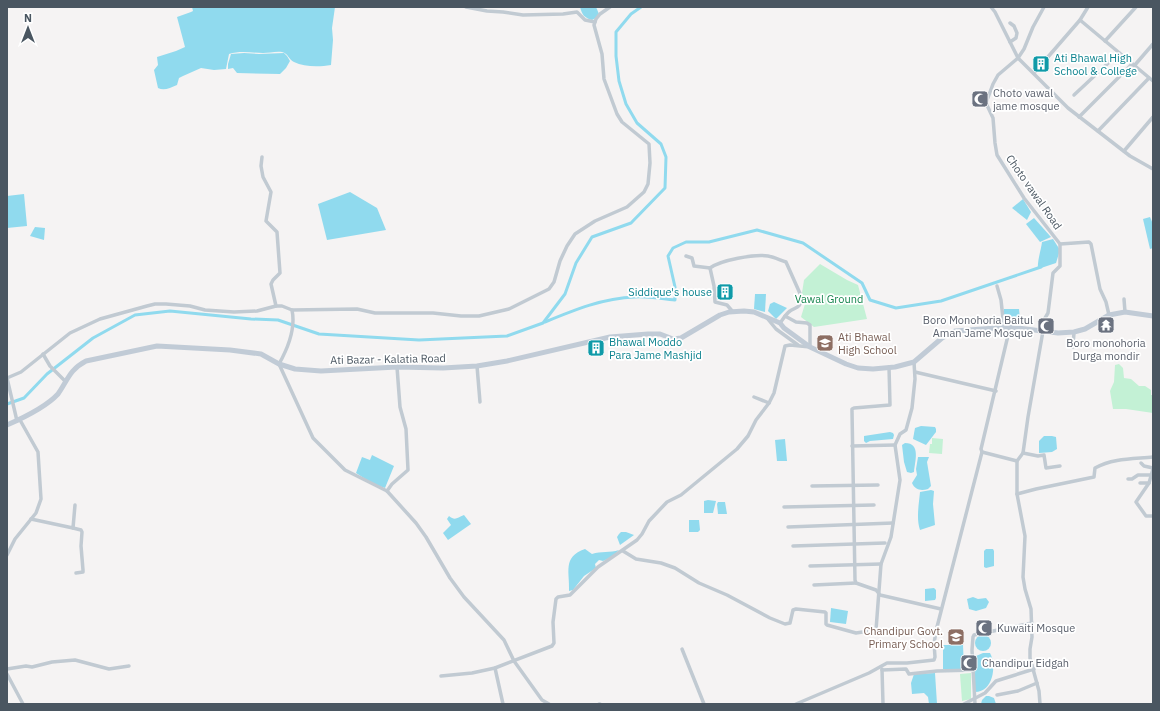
<svg xmlns="http://www.w3.org/2000/svg" width="1160" height="711" viewBox="0 0 1160 711" font-family="'IBM Plex Sans',sans-serif">
  <rect width="100%" height="100%" fill="#f5f3f3"/>
  <g fill="#c3f1d5">
    <path d="M820,264L847,280L858,285L867,319L814,327L801,317L805,304L802,293L804,280Z"/>
    <path d="M1119,364L1123,368L1124,378L1131,379L1139,386H1145L1151,390V395H1153V413L1126,409H1113L1110,391L1114,382L1115,365Z"/>
    <path d="M932,438L943,439L942,454L929,453L930,444H932Z"/>
    <path d="M971,673V699L962,701L960,674Z"/>
  </g>
  <g fill="#90daee">
    <path d="M192,7H335L332,28L333,40L331,65C319,67 304,67 294,62C289,60 288,53 282,52C276,51 269,53 263,53C252,53 241,50 229,54L226,69L214,70L201,68L183,76L179,78L177,85C170,88 164,91 158,88L154,70L158,65L157,57L176,51L185,47L177,17L191,12L193,11Z"/>
    <path d="M580,7H596L599,14L596,18L592,20C584,18 582,14 580,7Z"/>
    <path d="M244,53L259,54L284,53L287,56L290,61L286,68L280,74L237,73L233,68L228,69V64L231,54Z"/>
    <path d="M350,192L377,208L386,230L327,240L318,204Z"/>
    <path d="M24,194L27,226L7,228V196Z"/>
    <path d="M1023,199L1031,212L1027,220L1012,208Z"/>
    <path d="M1150,217L1153,224V248L1150,249L1143,219Z"/>
    <path d="M1034,218L1051,237L1040,242L1026,224Z"/>
    <path d="M35,227L45,228L44,240L30,236Z"/>
    <path d="M1053,239L1060,250L1056,263L1038,269C1037,262 1041,250 1042,242Z"/>
    <path d="M755,294H766L765,312L754,309Z"/>
    <path d="M774,302L787,308L776,319L768,311L770,304Z"/>
    <path d="M1004,309H1019L1020,319L1008,322L1004,320Z"/>
    <path d="M921,426L935,427L936,429V432L926,445L913,439L915,428Z"/>
    <path d="M890,432L893,433L894,435L893,439L870,441L866,443L864,441V436Z"/>
    <path d="M1044,436H1052L1056,437L1057,449L1052,452L1039,453V441Z"/>
    <path d="M785,439L787,461H777L775,440Z"/>
    <path d="M905,443C921,443 915,461 914,472L911,473L907,472L904,462L902,445Z"/>
    <path d="M372,455L394,466L385,488L373,484L356,473L362,457L370,460Z"/>
    <path d="M918,457H929L927,462L931,486L928,489C921,491 915,490 912,483L917,475L916,469Z"/>
    <path d="M931,490L934,491L933,504L935,525L920,530C916,518 919,504 920,492Z"/>
    <path d="M708,500L716,501L713,513H704V501Z"/>
    <path d="M718,502H725L727,514H718L717,504Z"/>
    <path d="M464,515L471,524L448,540L443,533L451,525L447,519L449,516C455,521 457,518 464,515Z"/>
    <path d="M689,520H699L700,530L698,532H689Z"/>
    <path d="M621,532H626L634,535L620,545L617,537L619,534Z"/>
    <path d="M585,549L592,554C601,551 610,553 619,550L612,557L603,561L599,560L595,564L596,568L584,576L573,590L569,591C570,572 562,557 585,549Z"/>
    <path d="M986,549H993L994,551V566L986,568L984,567V551Z"/>
    <path d="M934,588L936,590V598L935,600L925,601V589Z"/>
    <path d="M973,597L978,599L986,598L989,602L986,608L976,611L969,609L967,599Z"/>
    <path d="M831,608L848,611L846,624L830,622Z"/>
    <circle cx="983" cy="643" r="8"/>
    <path d="M943,645H963L964,669H943Z"/>
    <path d="M983,653H990C997,666 993,693 974,692L976,656Z"/>
    <path d="M935,673L937,704H929L928,697L924,693L912,694L911,683L914,674Z"/>
    <path d="M986,696H989L994,698L996,704H981L982,700Z"/>
  </g>
  <g fill="none" stroke-linecap="round" stroke-linejoin="round">
    <g stroke="#90daee" stroke-width="3">
      <path d="M545,322C574,310 603,298 635,297C648,296 662,299 675,300V287L668,256L673,248L686,242H709L757,230L803,243L862,283L870,300L896,308L941,301L1041,267"/>
      <path d="M7,404L24,398L47,374L93,338L135,315L170,311L251,319L278,320L319,334L419,340L507,336L543,323L565,294L576,263L592,237L631,223L665,188L666,157L661,144L637,123L626,104L619,81L616,56V32L631,14L641,7"/>
    </g>
    <g stroke="#c1cad2" stroke-width="3.5">
      <path d="M466,7L487,11L503,12L523,15L563,14L577,12L585,20L595,22"/>
      <path d="M991,7L995,12L1018,58L1068,108L1130,156L1153,169"/>
      <path d="M1080,20L1153,81"/>
      <path d="M1010,23L1014,26L1017,33L1016,38L1010,42"/>
      <path d="M1105,41L1136,7"/>
      <path d="M1134,66L1153,44"/>
      <path d="M1034,73L1080,20L1088,7"/>
      <path d="M1074,95L1119,53"/>
      <path d="M1079,117L1132,64"/>
      <path d="M1098,131L1149,78"/>
      <path d="M1124,151L1153,117"/>
      <path d="M262,157L261,166L263,177L271,192L266,221L277,232L280,273L273,280L271,284L276,306"/>
      <path d="M1060,244L1089,242L1091,244L1100,289L1106,302L1109,315"/>
      <path d="M686,256L692,258L694,266L710,268"/>
      <path d="M997,286L1001,300L1004,328"/>
      <path d="M1124,299L1125,312"/>
      <path d="M733,312L727,305L715,302L714,286L710,268C721,260 754,254 768,256C774,257 780,260 786,262L802,298C801,307 797,307 790,311C786,314 783,319 780,323"/>
      <path d="M767,318L776,329L798,345"/>
      <path d="M1010,327L981,449L982,452L1017,461"/>
      <path d="M1040,331L1041,325L1048,313L1053,273L1060,266V244L1024,198L997,155L995,143L993,118L986,103L993,84L998,75L1018,58L1024,49L1033,27L1044,7"/>
      <path d="M1073,347L1074,332"/>
      <path d="M43,354L50,366L65,381"/>
      <path d="M477,366L480,402"/>
      <path d="M889,367L890,405L854,408L852,409V411L855,580L856,583L876,590L880,595L941,609"/>
      <path d="M915,372L996,391"/>
      <path d="M7,378L21,372L70,333L100,319L147,306L155,304H166L190,306L205,310L234,312L257,311L276,306H282L292,310"/>
      <path d="M7,378L17,421"/>
      <path d="M754,397L769,403"/>
      <path d="M852,446L895,445"/>
      <path d="M1023,453L1038,456L1044,455L1046,468L1060,466"/>
      <path d="M1141,463L1144,466L1153,468"/>
      <path d="M1128,479H1132L1138,475H1151"/>
      <path d="M1140,483H1149L1153,469"/>
      <path d="M1149,483L1136,502L1146,516H1153"/>
      <path d="M812,486L878,485"/>
      <path d="M387,491L392,484L408,470L406,429L400,407L397,367"/>
      <path d="M1017,494L1036,489L1094,477L1095,468C1113,458 1133,459 1153,457"/>
      <path d="M784,507L874,505"/>
      <path d="M31,519L73,528L75,505"/>
      <path d="M788,527L893,523"/>
      <path d="M73,528L81,530L82,532L81,546L83,570V572L76,573"/>
      <path d="M793,546L885,543"/>
      <path d="M623,551L636,559L661,563L675,568L699,583L727,595L770,618L785,624L790,623L793,610L796,609L825,612L826,613V624L827,625L856,633L876,630L881,564L891,537L900,480L895,445L900,434L906,430L912,408L915,379L914,362"/>
      <path d="M7,555L15,539L36,513L41,499L38,452L20,420"/>
      <path d="M810,566L881,564"/>
      <path d="M814,585L856,583"/>
      <path d="M682,649L704,704"/>
      <path d="M495,668L503,704"/>
      <path d="M7,669L26,666L32,667L52,662L75,660L109,669L129,666"/>
      <path d="M882,669L883,704"/>
      <path d="M882,670L906,669L909,674L937,671L974,670"/>
      <path d="M7,674L23,704"/>
      <path d="M441,676L472,673L495,668L552,646L554,643L553,622L556,599L558,597L570,595L598,567L637,540L642,534L649,521L667,502L681,495L737,449L748,436L756,420L769,403L774,393L785,346L790,345L810,347V325L807,323L796,322L785,316"/>
      <path d="M997,695L1018,691L1037,683"/>
      <path d="M549,704L542,700L514,661L504,640L464,597L450,578L426,537L416,523L387,491L345,470L313,438L279,364C288,348 296,329 292,310L357,309L375,313H433L461,316H479L509,309L549,289L554,282L560,261L567,246L575,234L595,221L627,207L644,192L648,184L650,163L649,144L622,122L617,114L604,79L602,54L594,25L596,19L600,14L610,7"/>
      <path d="M599,704H600"/>
      <path d="M796,704L869,673L887,663H907L934,660L935,657L934,643L937,627L982,452"/>
      <path d="M964,704L985,693L996,681L1034,669"/>
      <path d="M975,704L972,650L973,637L974,635L1032,623"/>
      <path d="M1040,704L1039,691L1030,658V649L1032,637L1031,609L1025,589L1023,577L1025,536L1017,494V461L1023,453L1028,417L1043,331"/>
    </g>
    <path stroke="#c1cbd6" stroke-width="5" d="M7,425C23,418 46,407 58,394C68,380 69,370 86,361L157,346L230,350L261,354L279,364L295,369L321,371L397,367L443,368L477,366L507,361L610,337L648,334H660L673,339L681,338L720,315L729,312L744,311L754,312L780,323L784,328L810,347L846,364L858,368L873,369L895,367L914,362L942,338L955,331L1010,327L1058,333L1074,332L1085,329L1109,315L1125,312L1153,316"/>
  </g>
  <defs>
    <g id="building-square" transform="scale(0.9)"><rect x="-9" y="-9" width="18" height="18" rx="4" fill="#0f9aa8" stroke="#fff"/><path d="M-4-6H4V6H1V3H-1V6H-4ZM-2.5-4.3h1.7v1.8h-1.7ZM.8-4.3h1.7v1.8H.8ZM-2.5-1h1.7V.8h-1.7ZM.8-1h1.7V.8H.8Z" fill="#fff"/></g>
    <g id="mosque-square" transform="scale(0.9)"><rect x="-9" y="-9" width="18" height="18" rx="4" fill="#6b7280" stroke="#fff"/><path d="M3.5-4.9A6 6 0 1 0 3.5 4.9A5 5 0 1 1 3.5-4.9Z" fill="#fff"/></g>
    <g id="temple-square" transform="scale(0.9)"><rect x="-9" y="-9" width="18" height="18" rx="4" fill="#6b7280" stroke="#fff"/><path d="M0-6L5-2H3V0L6.5 2.5H4V6H1.5V3h-3V6H-4V2.5H-6.5L-3 0V-2H-5Z" fill="#fff"/></g>
    <g id="school-square" transform="scale(0.9)"><rect x="-9" y="-9" width="18" height="18" rx="4" fill="#8d6e63" stroke="#fff"/><path d="M0-5L7-2L0 1L-7-2ZM-4 1L0 2.5L4 1V4Q0 6-4 4Z" fill="#fff"/></g>
  </defs>
  <g fill-rule="evenodd">
    <use href="#building-square" x="1041" y="64"/>
    <use href="#mosque-square" x="980" y="99"/>
    <use href="#building-square" x="725" y="292"/>
    <use href="#temple-square" x="1106" y="325"/>
    <use href="#mosque-square" x="1046" y="326"/>
    <use href="#school-square" x="825" y="343"/>
    <use href="#building-square" x="596" y="348"/>
    <use href="#mosque-square" x="984" y="628"/>
    <use href="#school-square" x="956" y="637"/>
    <use href="#mosque-square" x="969" y="663"/>
  </g>
  <g text-anchor="middle" stroke-width="3.5" stroke-linejoin="round" paint-order="stroke">
    <g font-size="11" fill="#0d838f" stroke="#fff" text-anchor="start">
      <text x="1054" y="62">Ati Bhawal High<tspan x="1054" dy="13">School &amp; College</tspan></text>
      <text x="712" y="296" text-anchor="end">Siddique's house</text>
      <text x="609" y="346">Bhawal Moddo<tspan x="609" dy="13">Para Jame Mashjid</tspan></text>
    </g>
    <g font-size="11" fill="#5b616d" stroke="#fff" text-anchor="start">
      <text x="993" y="97">Choto vawal<tspan x="993" dy="13">jame mosque</tspan></text>
      <text x="1033" y="324" text-anchor="end">Boro Monohoria Baitul<tspan x="1033" dy="13">Aman Jame Mosque</tspan></text>
      <text x="1106" y="347" text-anchor="middle">Boro monohoria<tspan x="1106" dy="13">Durga mondir</tspan></text>
      <text x="997" y="632">Kuwaiti Mosque</text>
      <text x="982" y="667">Chandipur Eidgah</text>
    </g>
    <g font-size="11" fill="#4a5661" stroke="#fff">
      <text transform="translate(1034 192) rotate(55)" y="4">Choto vawal Road</text>
      <text transform="translate(388 359) rotate(-1)" y="4">Ati Bazar - Kalatia Road</text>
    </g>
    <g font-size="11" fill="#17864f" stroke="#fff">
      <text x="829" y="303">Vawal Ground</text>
    </g>
    <g font-size="11" fill="#785e54" stroke="#fff" text-anchor="start">
      <text x="838" y="341">Ati Bhawal<tspan x="838" dy="13">High School</tspan></text>
      <text x="943" y="635" text-anchor="end">Chandipur Govt.<tspan x="943" dy="13">Primary School</tspan></text>
    </g>
  </g>
  <rect width="1160" height="711" fill="none" stroke="#4a5661" stroke-width="16"/>
  <g transform="translate(28 28)" stroke="#ffffff" stroke-width="3" paint-order="stroke">
  <path d="M0-3L7 15L0 10L-7 15Z" fill="#4a5661"/>
  <text y="-6" font-size="11" font-weight="bold" text-anchor="middle" fill="#4a5661">N</text>
  </g>
</svg>
